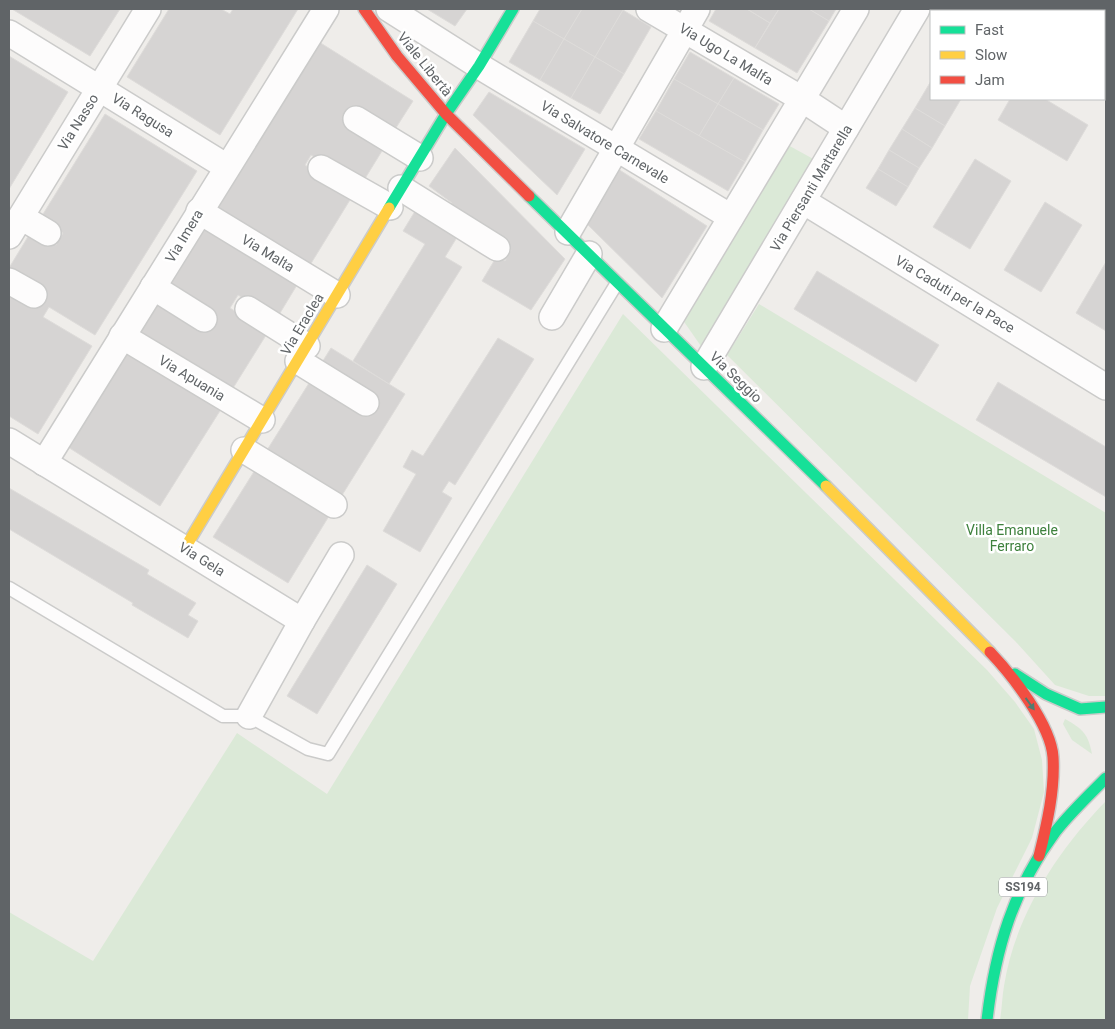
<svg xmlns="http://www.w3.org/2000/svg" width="1115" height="1029" viewBox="0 0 1115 1029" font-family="Roboto,sans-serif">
  <rect width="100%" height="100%" fill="#efedea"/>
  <g fill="#dbe9d7">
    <path d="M786,144L817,161L703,349L680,316Z"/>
    <path d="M759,304L1106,513V696H1089L1055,685L1015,641L727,355Z"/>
    <path d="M623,314L987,670L1015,702L1034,729L1042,760L1044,792L1032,838L997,908L970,986L968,1020H9V912L93,961L237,733L327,794Z"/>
    <path d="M1065,719C1083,729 1088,734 1092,754L1072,740L1063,724Z"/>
    <path d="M1106,801V1020H1000C1002,1009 1002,997 1004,986C1015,916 1057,851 1106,801Z"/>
  </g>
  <g fill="#d6d4d3" stroke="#dedcda">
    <path d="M12,9H120L90,56Z"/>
    <path d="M169,9H221L230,14L233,9H298L220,135L127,77Z"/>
    <path d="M427,9H467L455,26Z"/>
    <path d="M540,9H582L564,39L533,21Z"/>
    <path d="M582,9H620L623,10L595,57L564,39Z"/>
    <path d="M716,9H747L770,23L755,48L709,21Z"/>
    <path d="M747,9H779L770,23Z"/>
    <path d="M779,9H809L829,21L797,73L755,48Z"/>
    <path d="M809,9H836L829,21Z"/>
    <path d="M623,10L651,27L624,74L595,57Z"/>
    <path d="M533,21L564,39L540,80L509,62Z"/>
    <path d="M564,39L595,57L571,98L540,80Z"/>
    <path d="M319,42L413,101L392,134L349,108L342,119L385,146L361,185L311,155L305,165L353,195L307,270L213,212Z"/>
    <path d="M690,52L734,78L718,104L674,79Z"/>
    <path d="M9,56L68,92L9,189Z"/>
    <path d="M595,57L624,74L600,114L571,98Z"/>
    <path d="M734,78L779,104L763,130L718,104Z"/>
    <path d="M674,79L718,104L699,136L656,111Z"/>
    <path d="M931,81V99H961L945,126L915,108Z"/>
    <path d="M489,92L585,149L557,195L473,115Z"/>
    <path d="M1010,99H1045L1088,125L1067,161L998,120Z"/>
    <path d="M718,104L763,130L745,162L699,136Z"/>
    <path d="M915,108L945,126L932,148L902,129Z"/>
    <path d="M656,111L745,162L728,191L639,139Z"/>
    <path d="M105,114L197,171L95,335L49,307L43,317L92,346L38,434L9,416V286L40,305L47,294L9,271V268L32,230L56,245L63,233L40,219Z"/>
    <path d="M902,129L932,148L919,168L889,150Z"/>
    <path d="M455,148L565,259L531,310L482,281L497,256L505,261L511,250L451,205L452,203L429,186Z"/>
    <path d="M889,150L919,168L908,187L878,169Z"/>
    <path d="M975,159L1011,181L970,249L933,227Z"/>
    <path d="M618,169L707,226L662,298L585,222Z"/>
    <path d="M878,169L908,187L896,206L866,188Z"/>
    <path d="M1045,202L1082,225L1041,292L1004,270Z"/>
    <path d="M417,208L459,234L445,257L462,267L389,384L353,361L425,244L403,231Z"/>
    <path d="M208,224L300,280L277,318L238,295L230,308L268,332L230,393L137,337L159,301L208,331L216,318L168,289Z"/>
    <path d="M1106,262V331L1076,313Z"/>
    <path d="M817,271L939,345L916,382L794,309Z"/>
    <path d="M498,338L534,359L455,485L449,481L442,492L452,498L420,552L383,531L416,474L403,467L412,450L423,456Z"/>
    <path d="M131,348L223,406L160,506L68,447Z"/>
    <path d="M331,348L405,394L339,500L264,455Z"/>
    <path d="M998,382L1106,447V497L976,420Z"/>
    <path d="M255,470L329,516L288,583L213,537Z"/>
    <path d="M9,488L149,570L147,574L196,603L188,615L198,621L188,638L132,605L133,603L9,529Z"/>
    <path d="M367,565L397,584L317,714L287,696Z"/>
  </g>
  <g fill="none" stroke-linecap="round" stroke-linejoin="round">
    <g stroke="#cbcbca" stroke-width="15">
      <path id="lane" d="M9,588L223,716H249L308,749L328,754L617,283"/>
    </g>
    <g stroke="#cbcbca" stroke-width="28">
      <g id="street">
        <path d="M389,9L479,66L731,217"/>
        <path d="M649,9L802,99L846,128"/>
        <path d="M1006,9L1010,11"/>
        <path d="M9,33L227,167"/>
        <path d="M1104,70L1106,72"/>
        <path d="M356,119L420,158"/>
        <path d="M321,168L390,207"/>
        <path d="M401,188L497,248"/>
        <path d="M803,201L1106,387"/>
        <path d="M199,211L337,295"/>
        <path d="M21,217L48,233"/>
        <path d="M568,232L697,9"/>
        <path d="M9,236L148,9"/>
        <path d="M9,281L34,295"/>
        <path d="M153,287L204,319"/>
        <path d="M248,309L307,346"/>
        <path d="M552,317L589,254"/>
        <path d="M664,329L856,9"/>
        <path d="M122,336L262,420"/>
        <path d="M298,361L366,403"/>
        <path d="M704,367L917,9"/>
        <path d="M9,441L302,621L249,716"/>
        <path d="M244,450L334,505"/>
        <path d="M44,463L326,9"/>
        <path d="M302,621L341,555"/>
      </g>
    </g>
    <g stroke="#cbcbca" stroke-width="14">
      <g id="fast">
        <path d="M529,196L826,486"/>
        <path d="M389,208L446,114L479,66L513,9"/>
        <path d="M1015,674L1046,694L1080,709L1106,707"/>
        <path d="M987,1020C995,950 1013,889 1056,831C1071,812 1089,795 1106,778"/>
      </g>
    </g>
    <g stroke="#cbcbca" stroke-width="14">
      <g id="slow">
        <path d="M826,486L990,652"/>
        <path d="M185,548L389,208"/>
      </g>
    </g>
    <g stroke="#cbcbca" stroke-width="14">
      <g id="jam">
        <path d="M364,9L397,56L446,114L529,196"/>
        <path d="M990,652C1012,675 1051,725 1053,757C1055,790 1047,824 1039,856"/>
      </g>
    </g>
    <use href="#lane" stroke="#fdfcfc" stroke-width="12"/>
    <use href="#street" stroke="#fdfcfc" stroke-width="25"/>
    <use href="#fast" stroke="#16e098" stroke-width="11"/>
    <use href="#slow" stroke="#ffcf43" stroke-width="11"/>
    <use href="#jam" stroke="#f24e42" stroke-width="11"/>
  </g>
  <defs><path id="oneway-solid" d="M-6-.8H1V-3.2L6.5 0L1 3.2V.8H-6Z" transform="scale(1.25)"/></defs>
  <use fill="#517d71" href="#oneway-solid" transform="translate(1030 704) rotate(54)"/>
  <g text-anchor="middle" stroke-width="5" stroke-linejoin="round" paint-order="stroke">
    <rect fill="#fff" stroke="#909295" stroke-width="1" x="999" y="877.5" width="48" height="19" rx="4"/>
    <g font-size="12" font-weight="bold" fill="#606467">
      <text x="1023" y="891">SS194</text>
    </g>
    <g font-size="14" fill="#606467" stroke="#fff">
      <text transform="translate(726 54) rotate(31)" y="5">Via Ugo La Malfa</text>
      <text transform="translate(425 64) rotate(51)" y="5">Viale Libertà</text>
      <text transform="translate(143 115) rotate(32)" y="5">Via Ragusa</text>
      <text transform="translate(78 122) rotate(-58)" y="5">Via Nasso</text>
      <text transform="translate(605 142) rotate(31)" y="5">Via Salvatore Carnevale</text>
      <text transform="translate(811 188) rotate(-59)" y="5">Via Piersanti Mattarella</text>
      <text transform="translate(184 236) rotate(-59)" y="5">Via Imera</text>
      <text transform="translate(268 253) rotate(31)" y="5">Via Malta</text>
      <text transform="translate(955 294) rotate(31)" y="5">Via Caduti per la Pace</text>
      <text transform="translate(302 324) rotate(-59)" y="5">Via Eraclea</text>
      <text transform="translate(736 377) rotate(44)" y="5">Via Seggio</text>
      <text transform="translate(192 378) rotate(31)" y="5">Via Apuania</text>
      <text transform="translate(202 559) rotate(32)" y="5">Via Gela</text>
    </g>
    <g font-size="14" fill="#3e813d" stroke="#fff">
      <text x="1012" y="535">Villa Emanuele<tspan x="1012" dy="16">Ferraro</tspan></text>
    </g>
  </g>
  <rect width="1115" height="1029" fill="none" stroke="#606467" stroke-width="20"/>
  <rect x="930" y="10" width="175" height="90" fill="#ffffff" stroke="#bfc1c2"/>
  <rect x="940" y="26" width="25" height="8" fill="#16e098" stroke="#bfc1c2"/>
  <text x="975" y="35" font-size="15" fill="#606467">Fast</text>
  <rect x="940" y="51" width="25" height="8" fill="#ffcf43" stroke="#bfc1c2"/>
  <text x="975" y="60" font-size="15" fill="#606467">Slow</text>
  <rect x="940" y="76" width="25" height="8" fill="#f24e42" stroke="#bfc1c2"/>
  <text x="975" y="85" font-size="15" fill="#606467">Jam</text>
</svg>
